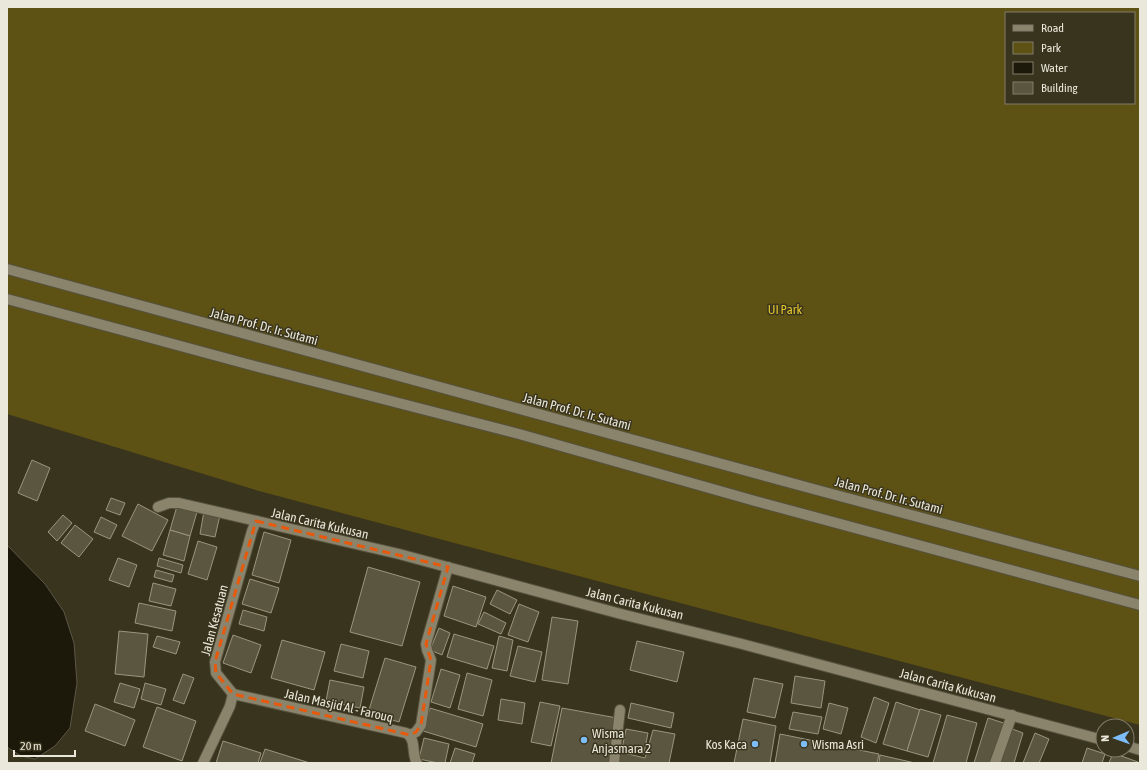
<svg xmlns="http://www.w3.org/2000/svg" width="1147" height="770" viewBox="0 0 1147 770" font-family="'Asap Condensed',sans-serif">
  <rect width="100%" height="100%" fill="#39341e"/>
  <path fill="#5e5114" fill-rule="evenodd" d="M7,7H1140V725L259,491L7,414ZM1006,13H1134V103H1006Z"/>
  <path fill="#1c190a" stroke="#5a5748" d="M7,545L45,584L64,612L74,643L77,683L70,728L55,746L35,759L21,756L7,747Z"/>
  <g fill="#5b563f" stroke="#9a957c">
    <path d="M32,460L50,468L37,501L18,493Z"/>
    <path d="M111,498L125,503L120,515L106,510Z"/>
    <path d="M138,504L168,520L152,551L122,536Z"/>
    <path d="M177,506L197,512L190,536L170,530Z"/>
    <path d="M204,511L220,515L215,537L200,534Z"/>
    <path d="M63,515L72,523L57,541L48,532Z"/>
    <path d="M101,517L117,525L110,539L94,532Z"/>
    <path d="M75,525L93,539L79,557L61,543Z"/>
    <path d="M170,530L190,536L184,561L163,555Z"/>
    <path d="M264,532L291,540L279,583L252,575Z"/>
    <path d="M198,541L217,547L207,580L188,574Z"/>
    <path d="M118,558L137,565L129,587L109,580Z"/>
    <path d="M159,558L183,565L181,573L157,566Z"/>
    <path d="M368,567L420,582L402,646L350,632Z"/>
    <path d="M156,570L174,575L172,582L154,577Z"/>
    <path d="M250,579L279,588L271,613L242,604Z"/>
    <path d="M153,583L176,589L171,606L149,601Z"/>
    <path d="M453,586L486,597L476,627L444,616Z"/>
    <path d="M497,590L517,600L510,614L490,604Z"/>
    <path d="M139,603L176,611L172,631L135,623Z"/>
    <path d="M519,604L539,612L528,642L508,635Z"/>
    <path d="M243,610L267,617L264,631L239,624Z"/>
    <path d="M484,612L506,623L501,634L478,624Z"/>
    <path d="M552,617L578,621L568,684L542,680Z"/>
    <path d="M439,628L450,633L442,655L430,650Z"/>
    <path d="M119,631L148,634L144,677L115,674Z"/>
    <path d="M454,634L494,646L487,669L447,657Z"/>
    <path d="M233,635L261,645L251,673L223,663Z"/>
    <path d="M157,636L180,642L176,654L153,647Z"/>
    <path d="M499,636L513,640L507,671L492,668Z"/>
    <path d="M282,640L325,652L314,690L271,678Z"/>
    <path d="M637,641L684,652L677,682L630,670Z"/>
    <path d="M341,644L369,651L363,678L334,671Z"/>
    <path d="M518,646L542,652L535,682L510,676Z"/>
    <path d="M385,658L416,667L399,722L368,713Z"/>
    <path d="M441,669L460,675L450,708L431,702Z"/>
    <path d="M467,673L492,680L483,716L458,709Z"/>
    <path d="M183,674L194,678L184,704L173,700Z"/>
    <path d="M795,676L825,681L821,708L791,703Z"/>
    <path d="M754,678L783,684L775,718L747,712Z"/>
    <path d="M330,680L364,687L360,708L326,701Z"/>
    <path d="M120,683L140,689L134,708L114,702Z"/>
    <path d="M145,683L166,689L161,705L141,699Z"/>
    <path d="M874,697L889,703L876,743L861,737Z"/>
    <path d="M501,699L525,703L522,724L498,720Z"/>
    <path d="M540,702L560,706L551,746L531,742Z"/>
    <path d="M896,702L920,710L907,751L883,744Z"/>
    <path d="M631,703L674,713L671,728L628,718Z"/>
    <path d="M829,703L848,708L841,734L823,729Z"/>
    <path d="M95,704L135,720L125,746L85,731Z"/>
    <path d="M157,707L196,721L182,761L143,747Z"/>
    <path d="M430,708L483,724L476,747L423,731Z"/>
    <path d="M562,708L617,718L610,763H551Z"/>
    <path d="M920,709L941,715L928,757L907,751Z"/>
    <path d="M793,712L822,717L818,734L789,729Z"/>
    <path d="M947,715L977,723L966,763H933Z"/>
    <path d="M988,718L1007,724L994,763H974Z"/>
    <path d="M743,719L776,726L770,763H734Z"/>
    <path d="M1007,727L1023,733L1014,763H996Z"/>
    <path d="M626,729L648,733L644,754L622,749Z"/>
    <path d="M653,730L675,734L669,763H618L620,752L645,758Z"/>
    <path d="M1035,733L1049,739L1039,763H1023Z"/>
    <path d="M780,734L879,754L877,763H775Z"/>
    <path d="M424,738L449,744L445,763H438L419,759Z"/>
    <path d="M223,741L261,753L258,763H216Z"/>
    <path d="M455,748L475,754L472,763H450Z"/>
    <path d="M1087,748L1105,754L1102,763H1082Z"/>
    <path d="M265,749L310,763H260Z"/>
    <path d="M1113,753L1138,762V763H1109Z"/>
    <path d="M880,755L915,763H879Z"/>
  </g>
  <g fill="none" stroke-linecap="round" stroke-linejoin="round">
    <g stroke="#55513d" stroke-width="12">
      <g id="street">
        <path d="M7,269L817,490L1140,576"/>
        <path d="M7,299L247,364L519,434L755,501L1140,605"/>
        <path d="M158,507L169,503H179L399,554L621,614L742,644L1103,740"/>
        <path d="M233,694L406,733C417,739 411,754 417,763"/>
        <path d="M233,694L216,673L215,662L252,531L256,521"/>
        <path d="M410,735L416,732L421,725L431,660L427,650L426,644L448,567"/>
        <path d="M1127,746L1140,750"/>
        <path d="M203,763L230,706L233,694"/>
        <path d="M614,763L620,710"/>
        <path d="M995,763L1012,715"/>
      </g>
    </g>
    <use href="#street" stroke="#89846b" stroke-width="10"/>
  </g>
  <path fill="none" stroke="#e8590c" stroke-width="3" stroke-dasharray="8 5" stroke-linejoin="round" d="M256,521L448,567L426,644L431,660L421,725L416,732L410,735L233,694L216,673L215,662Z"/>
  <g fill="#7dbef9" stroke="#39341e" stroke-width="1.5">
    <circle cx="584" cy="740" r="4"/>
    <circle cx="755" cy="744" r="4"/>
    <circle cx="804" cy="744" r="4"/>
  </g>
  <g text-anchor="middle" stroke-width="3" stroke-linejoin="round" paint-order="stroke">
    <g font-size="13" fill="#e3c52d" stroke="#39341e">
      <text x="785" y="314">UI Park</text>
    </g>
    <g font-size="13" fill="#eae8da" stroke="#39341e">
      <text transform="translate(264 326) rotate(15)" y="5">Jalan Prof. Dr. Ir. Sutami</text>
      <text transform="translate(577 411) rotate(15)" y="5">Jalan Prof. Dr. Ir. Sutami</text>
      <text transform="translate(889 495) rotate(15)" y="5">Jalan Prof. Dr. Ir. Sutami</text>
      <text transform="translate(320 523) rotate(13)" y="5">Jalan Carita Kukusan</text>
      <text transform="translate(635 603) rotate(14)" y="5">Jalan Carita Kukusan</text>
      <text transform="translate(214 620) rotate(-75)" y="5">Jalan Kesatuan</text>
      <text transform="translate(948 685) rotate(15)" y="5">Jalan Carita Kukusan</text>
      <text transform="translate(339 705) rotate(13)" y="5">Jalan Masjid Al - Farouq</text>
    </g>
    <g font-size="13" fill="#eae8da" stroke="#39341e" text-anchor="start">
      <text x="592" y="738">Wisma<tspan x="592" dy="15">Anjasmara 2</tspan></text>
      <text x="747" y="749" text-anchor="end">Kos Kaca</text>
      <text x="812" y="749">Wisma Asri</text>
    </g>
  </g>
  <rect width="1147" height="770" fill="none" stroke="#eae8da" stroke-width="16"/>
  <rect x="1005" y="12" width="130" height="92" fill="#39341e" stroke="#807c69"/>
  <rect x="1013" y="25" width="20" height="6" fill="#89846b" stroke="#807c69"/>
  <text x="1041" y="32" font-size="12" fill="#eae8da">Road</text>
  <rect x="1013" y="42" width="20" height="12" fill="#5e5114" stroke="#807c69"/>
  <text x="1041" y="52" font-size="12" fill="#eae8da">Park</text>
  <rect x="1013" y="62" width="20" height="12" fill="#1c190a" stroke="#807c69"/>
  <text x="1041" y="72" font-size="12" fill="#eae8da">Water</text>
  <rect x="1013" y="82" width="20" height="12" fill="#5b563f" stroke="#807c69"/>
  <text x="1041" y="92" font-size="12" fill="#eae8da">Building</text>
  <g transform="translate(1115 738) rotate(268)"><circle r="19" fill="#39341e" stroke="#807c69"/>
  <path d="M0-3L7 15L0 10L-7 15Z" fill="#7dbef9"/>
  <text y="-6" font-size="11" font-weight="bold" text-anchor="middle" fill="#eae8da">N</text>
  </g>
  <path d="M14 750v6h61v-6" fill="none" stroke="#eae8da" stroke-width="2"/>
  <text x="20" y="750" font-size="12" fill="#eae8da" stroke="#39341e" stroke-width="3" paint-order="stroke">20 m</text>
</svg>
